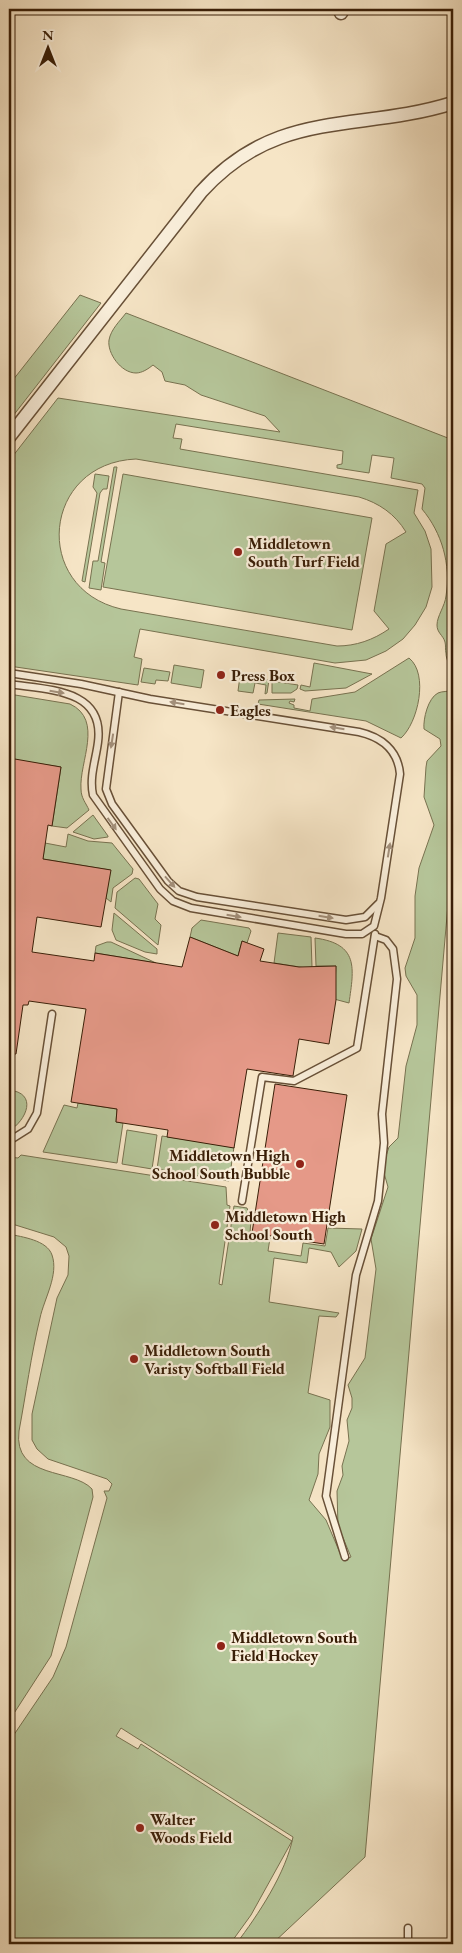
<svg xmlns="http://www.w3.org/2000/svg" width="462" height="1953" viewBox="0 0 462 1953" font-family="'EB Garamond',serif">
  <rect width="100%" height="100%" fill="#f6e5c6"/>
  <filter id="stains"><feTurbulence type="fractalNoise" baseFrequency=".004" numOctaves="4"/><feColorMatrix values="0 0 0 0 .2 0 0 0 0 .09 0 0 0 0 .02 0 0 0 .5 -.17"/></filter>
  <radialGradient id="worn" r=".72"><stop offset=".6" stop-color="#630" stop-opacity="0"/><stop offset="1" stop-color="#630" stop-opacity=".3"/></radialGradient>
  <g fill="#b6c69a" stroke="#787250" fill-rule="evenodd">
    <path d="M80,295L101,303L9,421V385Z"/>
    <path d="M126,313L453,440V671C450,666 446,660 446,653C445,650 446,646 445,642C443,635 437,633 437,625C437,616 445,606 446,596C451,564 442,533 422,509L425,488L422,484L391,478L394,458L372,455L369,473L337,468V465L342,464L343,451L176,424L173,438L182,439L180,449L418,490L414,513L425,531L431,549L432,587L426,607L415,625L403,639L386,651L366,660L335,663L140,629L134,657L142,659L138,685L9,666V461L58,398L280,432L265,416L201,395L185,385L165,381L162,372L153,365C148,369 142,373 136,373C121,373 107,353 109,340C111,329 120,321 126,313ZM136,459L359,497C379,503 395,514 406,532L386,544L374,611L389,629C373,640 356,646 337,646L121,609C31,588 42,463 136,459Z"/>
    <path d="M114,467H117L101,562L105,563L101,590L89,588L93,561H98Z"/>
    <path d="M95,474L109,476L107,489H103L100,493L85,582L82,581L97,493L93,487Z"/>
    <path d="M123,474L372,518L352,630L103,587Z"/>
    <path d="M409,658C429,674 418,723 401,738L366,721L258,704L259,700L295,699L294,702L290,701L289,703L294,705V708L310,711L312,699L355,692Z"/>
    <path d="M314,663L372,674L346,688L305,691L300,689L301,685L310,687Z"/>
    <path d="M174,665L204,670L201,688L171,683Z"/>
    <path d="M144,668L170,672L168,681L156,680L155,684L141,682Z"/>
    <path d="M240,676L269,680L267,693L265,694L266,685L255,683L253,693L238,691Z"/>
    <path d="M272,681L298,685L297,689L291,693H272Z"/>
    <path d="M453,690V847L365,1857L272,1944H236C258,1915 286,1873 293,1837L121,1728L116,1736L138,1749L141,1744L292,1841L251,1915L230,1944H9V1742L53,1677L66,1647L107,1498L104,1491H109L112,1484L107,1479L48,1459L37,1449L32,1440V1414L57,1298L68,1275L69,1256L66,1247L54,1237L9,1223V1157L18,1158L21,1155L226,1187L227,1205L230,1206L219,1284L222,1285L234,1206L247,1208L251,1220L250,1233L270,1238L268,1251L301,1256L303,1243L325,1246L328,1228L362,1229L356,1251L339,1267L331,1252L309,1248L307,1263L274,1258L269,1302L339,1313L336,1317L319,1316L308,1393L330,1400V1427L319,1454L318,1474L309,1500L326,1520L343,1560L351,1557L338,1526L337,1491L343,1475L342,1466L349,1441L347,1420L352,1408V1398L348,1385L365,1358L376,1269L371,1239L388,1187L384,1173L386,1156L389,1147L398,1138L406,1066L417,1025V995L406,976L405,968L415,938V896L419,868L434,825L424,797L426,767L427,761L441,746L440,739L424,729C423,719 428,698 438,693C442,691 448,692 453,690Z"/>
    <path d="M9,694L70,704C104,720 79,762 81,789C81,798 86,803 89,810L67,828L52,826L61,767L9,759Z"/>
    <path d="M93,815L108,836V837L94,839L73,832Z"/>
    <path d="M68,834L88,841L112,843L133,869L132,874L113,888L111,902L106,898L110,870L43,859L45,843L66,847Z"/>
    <path d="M135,878L139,879L158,904L155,919L161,925L158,945L115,908L117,892Z"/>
    <path d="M114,913L157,949V954L145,952L116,940L112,930Z"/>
    <path d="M201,920L249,928L251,931L247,943L242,941L238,956L190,937L192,928Z"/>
    <path d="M278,933L311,937L312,967L306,968L274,963Z"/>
    <path d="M315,938C359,944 354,968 349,1003L334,999L336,966H316Z"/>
    <path d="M107,942H111L156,963L95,953L96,946Z"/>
    <path d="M9,1090C38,1093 27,1120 9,1131Z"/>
    <path d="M78,1103L117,1109L116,1122L123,1123L117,1163L43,1152L64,1105L77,1108Z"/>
    <path d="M127,1130L157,1135L152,1169L122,1164Z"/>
    <path d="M162,1136L234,1147L229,1181L157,1169Z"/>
    <path d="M9,1234C22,1237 47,1240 52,1255C59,1275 44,1299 40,1318C31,1355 26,1394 19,1431C13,1480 73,1468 92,1489L93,1497L51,1656L9,1721Z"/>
  </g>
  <g fill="#e59988" stroke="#391e07">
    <path d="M9,758L61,767L52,826L48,825L43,859L111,870L101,927L37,917L32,952L94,961L95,953L182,967L190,937L238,956L242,941L264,949L260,961L299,967L336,966V1000L329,1044L299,1039L293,1076L247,1069L234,1148L167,1137L168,1130L116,1122L117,1109L71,1102L86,1009L29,1001L28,1005H23L16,1054H9Z"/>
    <path d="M275,1084L347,1095L324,1244L252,1233Z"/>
  </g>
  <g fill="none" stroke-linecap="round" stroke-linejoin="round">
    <g stroke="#685037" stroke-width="9">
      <g id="lane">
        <path d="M9,673L81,684L150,699L359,732C381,737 398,750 400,774L381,898L374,926L362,934H346L191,908L173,901L160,889L93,795C89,777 96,759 98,742C105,688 46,690 9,684"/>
        <path d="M119,692L106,789L112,804L168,881L179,891L197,897L346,920L365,917L378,904"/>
        <path d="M9,1141L28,1129L37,1113L52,1014"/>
        <path d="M242,1201L262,1077L294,1081L357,1048L375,934"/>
        <path d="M345,1557L326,1496L356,1275L378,1201L384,1143L382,1114L397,979L393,949L386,940L375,936"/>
        <path d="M408,1928V1944"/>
      </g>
    </g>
    <g stroke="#685037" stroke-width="15">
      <g id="street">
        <path d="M341,13L343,9"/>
        <path d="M9,437L201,192C278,107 357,133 453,103"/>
      </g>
    </g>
    <use href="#lane" stroke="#f9eeda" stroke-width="6"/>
    <use href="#street" stroke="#f9eeda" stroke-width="12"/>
  </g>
  <defs><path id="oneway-solid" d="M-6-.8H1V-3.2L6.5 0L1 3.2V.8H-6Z" transform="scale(1.25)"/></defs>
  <g fill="#a3907b">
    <use href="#oneway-solid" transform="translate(57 692) rotate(9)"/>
    <use href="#oneway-solid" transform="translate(177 703) rotate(-171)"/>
    <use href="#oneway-solid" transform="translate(337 728) rotate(-171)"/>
    <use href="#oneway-solid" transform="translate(112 741) rotate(99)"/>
    <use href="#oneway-solid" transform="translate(112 824) rotate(54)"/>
    <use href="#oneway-solid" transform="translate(389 850) rotate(-81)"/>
    <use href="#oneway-solid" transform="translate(170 882) rotate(48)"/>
    <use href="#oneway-solid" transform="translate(234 916) rotate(9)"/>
    <use href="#oneway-solid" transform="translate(326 917) rotate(9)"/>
  </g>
  <g fill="#8f2418" stroke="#f9eeda" stroke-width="2">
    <circle cx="238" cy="552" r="5"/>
    <circle cx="221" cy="675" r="5"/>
    <circle cx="220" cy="710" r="5"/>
    <circle cx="300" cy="1164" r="5"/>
    <circle cx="215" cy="1225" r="5"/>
    <circle cx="134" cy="1359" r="5"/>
    <circle cx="221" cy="1646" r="5"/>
    <circle cx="140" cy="1828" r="5"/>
  </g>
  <g text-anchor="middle" stroke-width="4.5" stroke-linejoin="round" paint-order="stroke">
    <g font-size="16" font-weight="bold" fill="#391e07" stroke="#f9eeda" text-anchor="start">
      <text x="248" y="549">Middletown<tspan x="248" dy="18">South Turf Field</tspan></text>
      <text x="231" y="681">Press Box</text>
      <text x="230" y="716">Eagles</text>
      <text x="290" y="1161" text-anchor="end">Middletown High<tspan x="290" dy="18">School South Bubble</tspan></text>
      <text x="225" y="1222">Middletown High<tspan x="225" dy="18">School South</tspan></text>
      <text x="144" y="1356">Middletown South<tspan x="144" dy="18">Varisty Softball Field</tspan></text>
      <text x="231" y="1643">Middletown South<tspan x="231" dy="18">Field Hockey</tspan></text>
      <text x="150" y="1825">Walter<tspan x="150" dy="18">Woods Field</tspan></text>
    </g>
  </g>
  <rect width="462" height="1953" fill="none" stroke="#f6e5c6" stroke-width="30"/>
  <rect x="10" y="10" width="442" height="1933" fill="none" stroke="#391e07" stroke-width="2.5"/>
  <rect x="15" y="15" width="432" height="1923" fill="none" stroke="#391e07"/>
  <g transform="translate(48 48)" stroke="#f9eeda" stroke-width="4" paint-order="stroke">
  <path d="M0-4L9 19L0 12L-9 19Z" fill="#391e07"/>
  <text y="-8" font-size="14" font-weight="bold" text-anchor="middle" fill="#391e07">N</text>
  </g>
  <rect width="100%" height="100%" filter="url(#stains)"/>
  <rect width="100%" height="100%" fill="url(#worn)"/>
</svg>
